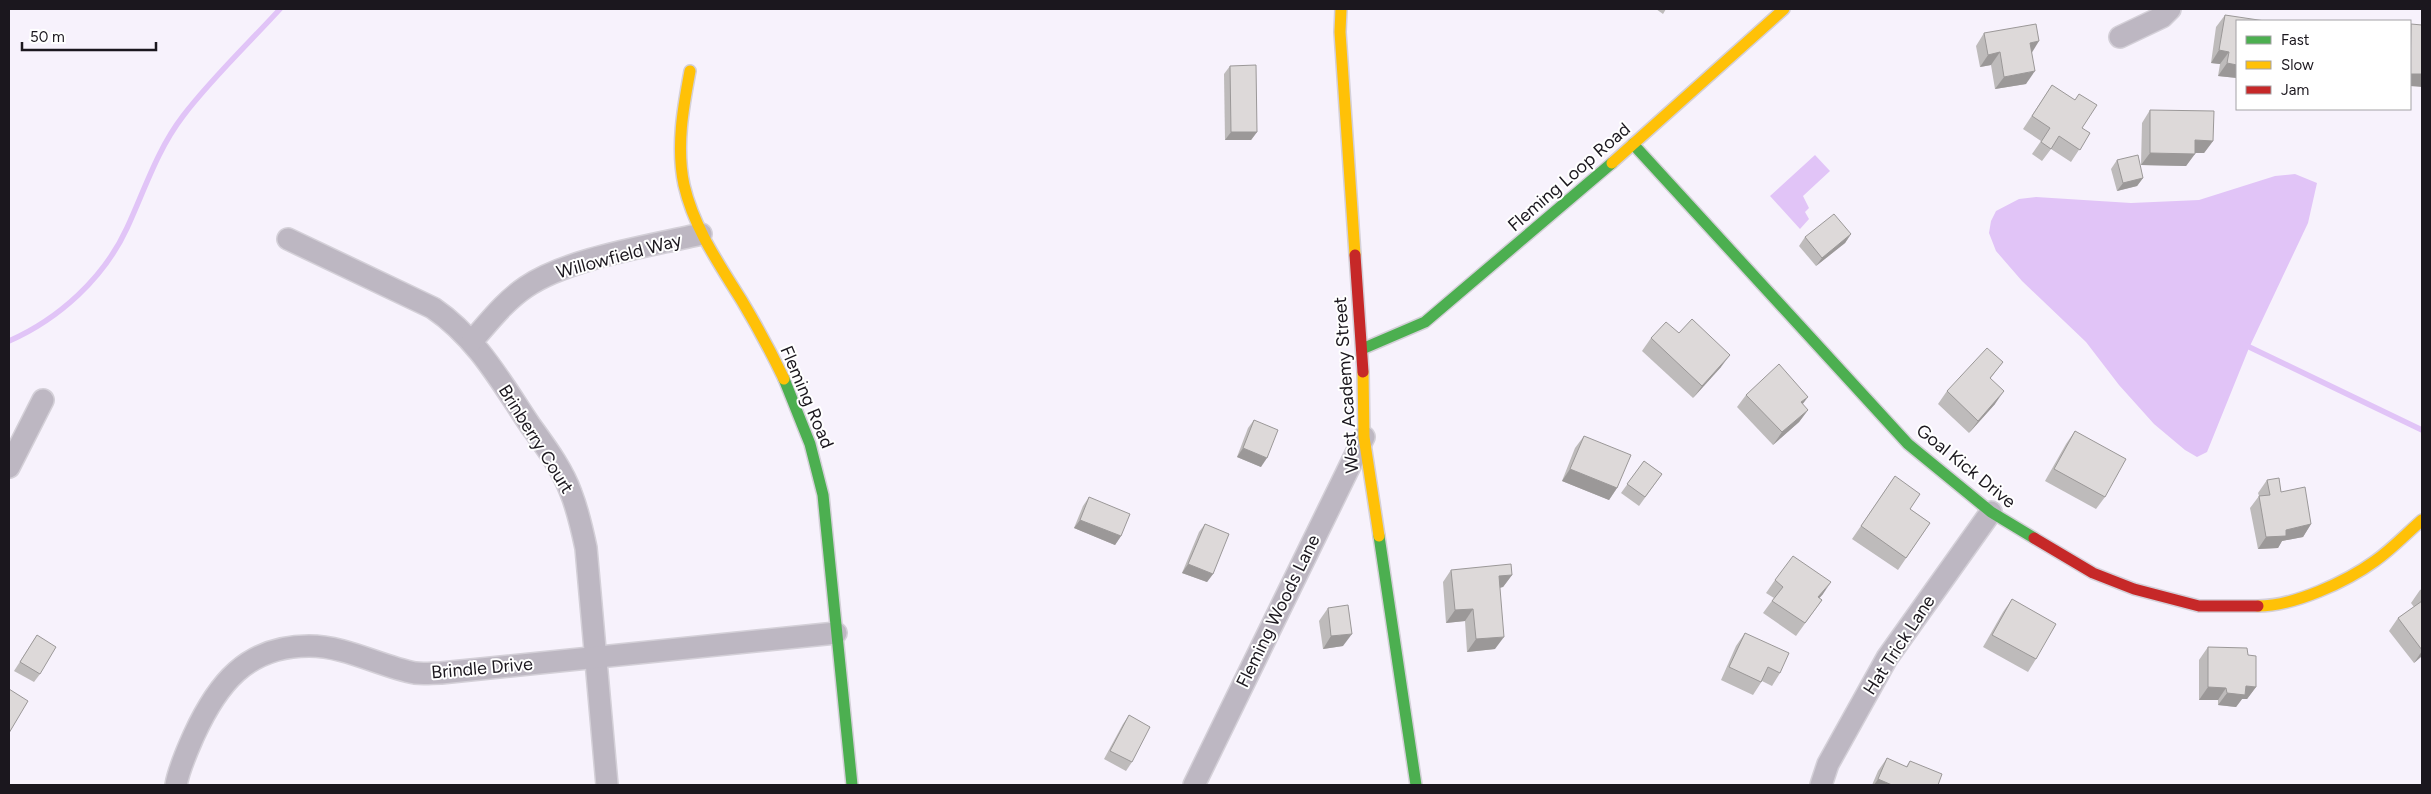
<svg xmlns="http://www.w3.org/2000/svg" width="2431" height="794" viewBox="0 0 2431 794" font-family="Figtree,sans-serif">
  <rect width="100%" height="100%" fill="#f7f2fc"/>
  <g fill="#e1c4f7">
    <path d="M1815,155L1830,171L1803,196L1809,208L1805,212L1809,219L1800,229L1770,196Z"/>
    <path d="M2295,174L2317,183L2308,223L2249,348L2207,452L2197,457L2185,450L2154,424L2119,385L2086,342L2022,281L1996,251L1989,233L1991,221L1996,211L2019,199L2036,197L2131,203L2199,200L2275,176Z"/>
  </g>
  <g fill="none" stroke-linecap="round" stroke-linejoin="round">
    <g stroke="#e1c4f7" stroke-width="5.5">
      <path d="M9,341C59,319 104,278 127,228C145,189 157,150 183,116C211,79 249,43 280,9"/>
      <path d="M2243,344L2422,430"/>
    </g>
    <g stroke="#d4d0d8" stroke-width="24">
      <g id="street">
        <path d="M2120,37L2162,17L2170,9"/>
        <path d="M288,239L433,308C477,338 501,382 530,425C545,446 562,468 571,493C578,511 582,529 586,548L607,785"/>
        <path d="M472,341C489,322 505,301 526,287C568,258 651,246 701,234"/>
        <path d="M9,467L43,400"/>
        <path d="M176,785C179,768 187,751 194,735C217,685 246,646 309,646C346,646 379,666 415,673C423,674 433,673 441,673L836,633"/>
        <path d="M1194,785L1364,437"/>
        <path d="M1821,785L1828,764L1887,658L1991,512"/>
      </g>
    </g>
    <g stroke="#d4d0d8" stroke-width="14">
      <g id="fast">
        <path d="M1633,144L1908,444L1991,512L2034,538"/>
        <path d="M1362,349L1425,322L1612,163"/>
        <path d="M784,379L810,444L823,495L852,785"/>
        <path d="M1379,536L1416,785"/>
      </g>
    </g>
    <g stroke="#d4d0d8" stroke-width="14">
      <g id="slow">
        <path d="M1341,9L1340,32L1355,255"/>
        <path d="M690,71C683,108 676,147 684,185C694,228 719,264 742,301C757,326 771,352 784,379"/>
        <path d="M1612,163L1784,9"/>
        <path d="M1363,372L1364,437L1379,536"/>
        <path d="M2258,606C2294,606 2346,582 2375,561C2392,549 2407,533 2422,520"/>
      </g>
    </g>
    <g stroke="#d4d0d8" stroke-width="14">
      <g id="jam">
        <path d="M1355,255L1363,372"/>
        <path d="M2034,538L2093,573L2134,589L2199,606H2258"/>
      </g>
    </g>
    <use href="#street" stroke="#bdb7c2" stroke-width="21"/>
    <use href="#fast" stroke="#4caf50" stroke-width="11"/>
    <use href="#slow" stroke="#ffc107" stroke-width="11"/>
    <use href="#jam" stroke="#c62828" stroke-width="11"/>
  </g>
  <g fill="#bebbbb">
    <path d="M1656,9H1666L1663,14Z"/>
    <path d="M2225,15L2237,78L2218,76L2220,64L2211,63L2216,27Z"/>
    <path d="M1984,33L2032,52L2026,84L1995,89L1991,65L1980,67L1976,46Z"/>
    <path d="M1230,66L1257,132L1251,140H1225L1224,74Z"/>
    <path d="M2052,85L2082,128L2090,133L2071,162L2051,149L2042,161L2032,154L2041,141L2023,129Z"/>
    <path d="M2150,110L2213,141L2204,153H2195L2186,166L2141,165L2142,123Z"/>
    <path d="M2117,160L2143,178L2137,186L2117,191L2111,169Z"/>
    <path d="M1851,234L1845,243L1816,266L1799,246L1805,237Z"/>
    <path d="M1651,338L1721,367L1693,398L1642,351Z"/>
    <path d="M2003,362L1990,379L1995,404L1969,433L1938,404L1947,391Z"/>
    <path d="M1746,395L1808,410L1799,422L1773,445L1737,407Z"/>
    <path d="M1254,420L1261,467L1237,457L1248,428Z"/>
    <path d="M2075,431L2105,497L2096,509L2045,481L2066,444Z"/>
    <path d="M1584,436L1617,488L1609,500L1562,481L1575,448Z"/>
    <path d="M1644,461L1662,474L1639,506L1621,493Z"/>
    <path d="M1895,476L1910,509L1930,523L1898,570L1852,539Z"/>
    <path d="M2267,480L2281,492L2311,524L2303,537L2282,541L2278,548L2258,549L2250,508L2259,496L2258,493Z"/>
    <path d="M1089,497L1121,536L1115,545L1074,528L1083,506Z"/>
    <path d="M1205,524L1213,574L1207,582L1182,573L1199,532Z"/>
    <path d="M1451,570L1512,575L1503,587L1500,588L1495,649L1467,652L1465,621L1446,623L1443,582Z"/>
    <path d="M1775,580L1823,594L1819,598L1822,600L1796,636L1763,613L1774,598L1766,593Z"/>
    <path d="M2422,589V656L2414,663L2389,631L2398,618L2414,607L2411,603L2420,590Z"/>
    <path d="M2012,599L2036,659L2028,672L1983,647L2003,612Z"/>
    <path d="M1328,608L1343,646L1323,649L1319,621Z"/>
    <path d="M1745,633L1780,673L1772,686L1762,681L1753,695L1721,680L1736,646Z"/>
    <path d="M37,635L40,674L34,682L14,671Z"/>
    <path d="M2208,647L2248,655L2256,687L2247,699H2242L2236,707L2218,705V700H2199V660Z"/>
    <path d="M1129,715L1132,762L1126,771L1104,759L1123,724Z"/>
    <path d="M1887,758L1906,767L1910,761L1938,785H1872L1878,771Z"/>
  </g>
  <g fill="#9b9898">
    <path d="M2039,41L2031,54L2030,43Z"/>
    <path d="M2219,50L2229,52L2220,64L2211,63Z"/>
    <path d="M2000,52L1991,65L1980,67L1988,55Z"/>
    <path d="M2227,63L2237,65V78L2218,76Z"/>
    <path d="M2035,71L2026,84L1995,89L2004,77Z"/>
    <path d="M2410,74H2422V87L2410,86Z"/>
    <path d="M1231,132H1257L1251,140H1225Z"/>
    <path d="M2195,140L2213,141L2204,153H2186Z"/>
    <path d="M2150,153L2195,154L2186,166L2141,165Z"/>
    <path d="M2143,178L2137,186L2117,191L2123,183Z"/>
    <path d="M1851,234L1845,243L1816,266L1822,258Z"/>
    <path d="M1730,355L1721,367L1693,398L1702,386Z"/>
    <path d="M2004,391L1995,404L1969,433L1978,421Z"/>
    <path d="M1808,397L1799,409L1801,402Z"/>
    <path d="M1808,410L1799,422L1773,445L1782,432Z"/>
    <path d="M1243,448L1267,458L1261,467L1237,457Z"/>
    <path d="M1570,469L1617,488L1609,500L1562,481Z"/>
    <path d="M1080,520L1121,536L1115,545L1074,528Z"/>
    <path d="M2311,524L2303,537L2282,541L2278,548L2258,549L2266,537L2286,530Z"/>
    <path d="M1188,564L1213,574L1207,582L1182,573Z"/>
    <path d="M1512,575L1503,587L1490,589L1499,576Z"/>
    <path d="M1831,582L1823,594L1809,610L1818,597Z"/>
    <path d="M1473,609L1465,621L1446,623L1455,610Z"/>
    <path d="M1352,634L1343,646L1323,649L1331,636Z"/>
    <path d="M1504,637L1495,649L1467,652L1476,639Z"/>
    <path d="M2422,651V656L2414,663Z"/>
    <path d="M2246,686L2256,687L2247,699H2242L2236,707L2218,705L2227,693Z"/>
    <path d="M2208,687L2226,688L2218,700H2199Z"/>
    <path d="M1878,779L1892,785H1874Z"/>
  </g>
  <g fill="#ddd9d9" stroke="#9b9898">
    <path d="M2225,15L2265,21H2237V65L2227,63L2229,52L2219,50Z"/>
    <path d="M2036,24L2039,41L2030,43L2035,71L2004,77L2000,52L1988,55L1984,33Z"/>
    <path d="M2411,24L2422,25V74H2410Z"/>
    <path d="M1256,65L1257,132H1231L1230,66Z"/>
    <path d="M2052,85L2075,100L2079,94L2097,105L2082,128L2090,133L2080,150L2059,136L2051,149L2041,142L2050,128L2032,116Z"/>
    <path d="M2150,110L2214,111L2213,141L2195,140V154L2150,153Z"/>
    <path d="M2138,155L2143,178L2123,183L2117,160Z"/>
    <path d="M1834,214L1851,234L1822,258L1805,237Z"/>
    <path d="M1692,319L1730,355L1702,386L1651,338L1666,322L1679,333Z"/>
    <path d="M1987,348L2003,362L1990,378L2004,391L1978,421L1947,391Z"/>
    <path d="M1779,364L1808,397L1801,402L1808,410L1782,432L1746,395Z"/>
    <path d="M1254,420L1278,430L1267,458L1243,448Z"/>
    <path d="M2075,431L2126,459L2105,497L2054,469Z"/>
    <path d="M1584,436L1631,455L1617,488L1570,469Z"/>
    <path d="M1644,461L1662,474L1645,497L1627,484Z"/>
    <path d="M1895,476L1920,494L1910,509L1930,523L1906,558L1861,526Z"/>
    <path d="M2279,478L2281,492L2305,487L2311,524L2286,530V536L2266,537L2259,496L2270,495L2267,480Z"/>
    <path d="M1089,497L1130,514L1121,536L1080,520Z"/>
    <path d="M1205,524L1229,534L1213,574L1188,564Z"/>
    <path d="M1793,556L1831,582L1818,597L1822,600L1805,623L1772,601L1783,587L1775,580Z"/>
    <path d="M1511,564L1512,575L1499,576L1504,637L1476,639L1473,609L1455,610L1451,570Z"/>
    <path d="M2012,599L2056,624L2036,659L1992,635Z"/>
    <path d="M2422,601V650L2398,618Z"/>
    <path d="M1348,605L1352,634L1331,636L1328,608Z"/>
    <path d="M1745,633L1789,653L1780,673L1768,667L1761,682L1729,667Z"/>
    <path d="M37,635L56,647L40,674L20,662Z"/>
    <path d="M2208,647L2247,648L2248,655L2256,656V687L2246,686L2245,695L2227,693L2226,688L2208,687Z"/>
    <path d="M9,689L28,701L9,733Z"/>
    <path d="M1129,715L1150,727L1132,762L1110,751Z"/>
    <path d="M1887,758L1907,767L1910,761L1942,774L1938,785H1892L1878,779Z"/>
  </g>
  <g text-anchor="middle" stroke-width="4" stroke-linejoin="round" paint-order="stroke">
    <g font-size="18" fill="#1b171e" stroke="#fff">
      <text transform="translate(1569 177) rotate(-41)" y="6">Fleming Loop Road</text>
      <text transform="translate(619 256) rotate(-15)" y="6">Willowfield Way</text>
      <text transform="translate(1346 385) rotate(-94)" y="6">West Academy Street</text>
      <text transform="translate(807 397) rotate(67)" y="6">Fleming Road</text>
      <text transform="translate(536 439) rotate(58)" y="6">Brinberry Court</text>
      <text transform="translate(1966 466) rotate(39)" y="6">Goal Kick Drive</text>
      <text transform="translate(1278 611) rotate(-64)" y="6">Fleming Woods Lane</text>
      <text transform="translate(1899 645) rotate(-57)" y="6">Hat Trick Lane</text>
      <text transform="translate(482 668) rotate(-5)" y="6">Brindle Drive</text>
    </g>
  </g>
  <rect width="2431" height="794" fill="none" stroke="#1b171e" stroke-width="20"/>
  <rect x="2236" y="20" width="175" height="90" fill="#ffffff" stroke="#a4a2a5"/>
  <rect x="2246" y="36" width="25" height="8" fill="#4caf50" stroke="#a4a2a5"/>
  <text x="2281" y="45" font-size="15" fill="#1b171e">Fast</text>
  <rect x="2246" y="61" width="25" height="8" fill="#ffc107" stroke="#a4a2a5"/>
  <text x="2281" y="70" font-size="15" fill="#1b171e">Slow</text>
  <rect x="2246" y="86" width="25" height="8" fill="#c62828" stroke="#a4a2a5"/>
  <text x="2281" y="95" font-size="15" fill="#1b171e">Jam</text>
  <path d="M22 42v8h134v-8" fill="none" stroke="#1b171e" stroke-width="2.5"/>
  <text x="30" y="42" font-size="15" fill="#1b171e" stroke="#ffffff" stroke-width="4" paint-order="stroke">50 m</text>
</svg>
